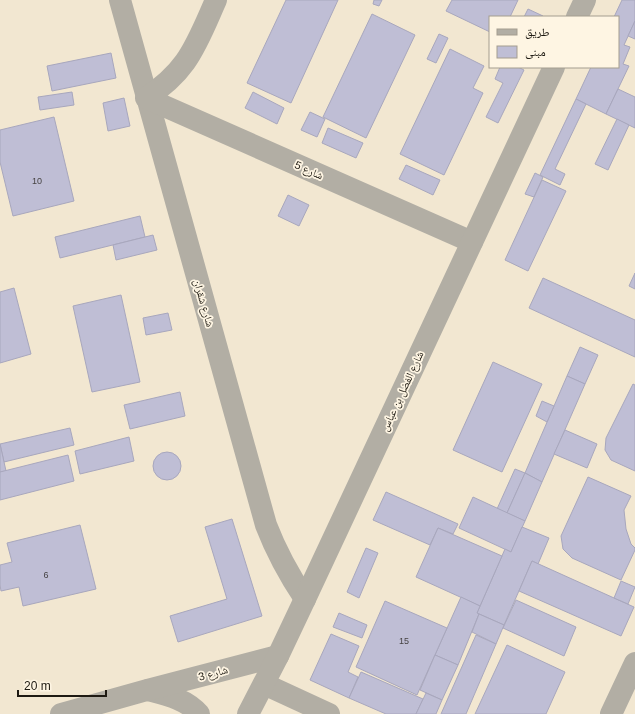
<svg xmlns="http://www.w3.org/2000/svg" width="635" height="714" viewBox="0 0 635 714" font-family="Helvetica,'Noto Naskh Arabic',sans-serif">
  <rect width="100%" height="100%" fill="#f2e7d1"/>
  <g fill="#bfbed5" stroke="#a8a7bd">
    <path d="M286,0H338L291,103L247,83Z"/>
    <path d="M374,0H382L379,6L373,4Z"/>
    <path d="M452,0H518L510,17H490V32L446,11Z"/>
    <path d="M622,0H635V21L624,45L630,47L623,64L629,66L606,114L576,99L591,67H618V17H614Z"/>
    <path d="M528,9L543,16L542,17H524Z"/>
    <path d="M372,14L415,35L366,138L323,117Z"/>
    <path d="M635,21V39L628,36Z"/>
    <path d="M439,34L448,38L436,63L427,59Z"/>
    <path d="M450,49L484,66L473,88L483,93L444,175L400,154Z"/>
    <path d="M111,53L116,78L52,91L47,66Z"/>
    <path d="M500,67H518L524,70L498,123L486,117L503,83L495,79Z"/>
    <path d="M618,89L635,97V128L606,114Z"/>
    <path d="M72,92L74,105L40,110L38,97Z"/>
    <path d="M253,92L284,108L277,124L245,108Z"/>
    <path d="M124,98L130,126L108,131L103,103Z"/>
    <path d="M576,99L586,104L555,169L565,174L560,185L540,175Z"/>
    <path d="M310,112L325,119L317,137L301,130Z"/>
    <path d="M54,117L74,201L13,216L0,162V130Z"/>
    <path d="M617,119L629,125L608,170L595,164Z"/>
    <path d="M328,128L363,143L356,158L322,143Z"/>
    <path d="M406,165L440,180L433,195L399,179Z"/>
    <path d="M535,173L543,177L534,197L525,194Z"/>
    <path d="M542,180L566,191L528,271L505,260Z"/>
    <path d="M288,195L309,205L299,226L278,216Z"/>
    <path d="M140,216L145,237L60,258L55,237Z"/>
    <path d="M153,235L157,250L116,260L113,245Z"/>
    <path d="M635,273V289L629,286Z"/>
    <path d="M543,278L635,320V357L529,308Z"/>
    <path d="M14,288L31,354L0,363V292Z"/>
    <path d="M121,295L140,382L92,392L73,306Z"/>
    <path d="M168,313L172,330L146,335L143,318Z"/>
    <path d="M580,347L598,355L585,384L567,376Z"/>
    <path d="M493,362L542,384L502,472L453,450Z"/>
    <path d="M567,376L585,384L542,482L525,473Z"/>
    <path d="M633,384L635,385V471L611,460L605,450L606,438Z"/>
    <path d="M180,392L185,416L130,429L124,405Z"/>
    <path d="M542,401L554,406L547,422L536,416Z"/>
    <path d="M70,428L74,445L4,462L0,444Z"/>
    <path d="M565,430L597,444L587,468L554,454Z"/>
    <path d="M129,437L134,461L80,474L75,451Z"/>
    <path d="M0,444L6,471L0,472Z"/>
    <circle cx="167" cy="466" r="14"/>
    <path d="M68,455L74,481L0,500V472Z"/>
    <path d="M515,469L525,473L507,513L497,509Z"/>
    <path d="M525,473L542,482L525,521L507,513Z"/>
    <path d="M588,477L631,496L624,510L626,529L631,544L635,548V550L621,580L572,558L563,549L561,536Z"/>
    <path d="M386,492L458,524L453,534L438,528L430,545L373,520Z"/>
    <path d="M473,497L525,521L511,552L459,528Z"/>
    <path d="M232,519L262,616L178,642L170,616L227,599L205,527Z"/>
    <path d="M80,525L96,589L23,606L19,587L1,591L0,585V565L12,562L7,543Z"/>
    <path d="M522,527L549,538L538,564L532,561L504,625L477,613L505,549L511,552Z"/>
    <path d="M438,528L502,556L480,606L416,577Z"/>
    <path d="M366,548L378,553L359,598L347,592Z"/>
    <path d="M532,561L634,607L621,636L519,591Z"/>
    <path d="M621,581L635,587L628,604L614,598Z"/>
    <path d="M461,597L480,606L477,613L479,614L458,665L435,655Z"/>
    <path d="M516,600L576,627L564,656L503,628Z"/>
    <path d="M385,601L447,628L417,695L356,667Z"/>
    <path d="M339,613L367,625L362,638L333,627Z"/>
    <path d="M479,614L504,625L496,644L472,632Z"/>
    <path d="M331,634L359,646L348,672L358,677L349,698L310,680Z"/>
    <path d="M476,635L496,644L466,714H441Z"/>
    <path d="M507,645L565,672L546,714H475Z"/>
    <path d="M435,655L458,665L442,700L420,690Z"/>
    <path d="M361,672L423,699L416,714H386L349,698Z"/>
    <path d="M426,693L442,700L436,714H416Z"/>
  </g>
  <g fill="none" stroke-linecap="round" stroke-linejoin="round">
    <g stroke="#b2aea4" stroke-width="22">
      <path d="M120,0L266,525C276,551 289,575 305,599"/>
      <path d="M216,0C207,20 198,44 185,62C175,76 161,88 146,98L472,242"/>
      <path d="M577,17L585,0"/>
      <path d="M264,684L329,714"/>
      <path d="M148,690C167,695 186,699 199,714"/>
      <path d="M61,714L147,690L278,656"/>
      <path d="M248,714L278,656L305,599L554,67"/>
      <path d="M611,714L635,663"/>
    </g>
  </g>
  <g text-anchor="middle" stroke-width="3.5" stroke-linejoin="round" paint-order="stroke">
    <g font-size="9" fill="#464343">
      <text x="37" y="184">10</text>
      <text x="46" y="578">6</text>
      <text x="404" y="644">15</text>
    </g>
    <g font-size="11" fill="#1e1a12" stroke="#fef5e3">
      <text transform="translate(309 170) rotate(24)" y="4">شارع 5</text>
      <text transform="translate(204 303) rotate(74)" y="4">شارع شقران</text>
      <text transform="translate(402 391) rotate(-65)" y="4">شارع الفضل بن عباس</text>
      <text transform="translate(213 673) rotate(-15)" y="4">شارع 3</text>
    </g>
  </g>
  <rect x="489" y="16" width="130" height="52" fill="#fef5e3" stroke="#a49d8f"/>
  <rect x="497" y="29" width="20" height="6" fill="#b2aea4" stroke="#a49d8f"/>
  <text x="525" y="36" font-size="12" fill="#1e1a12">طريق</text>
  <rect x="497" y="46" width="20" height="12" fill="#bfbed5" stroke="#a49d8f"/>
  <text x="525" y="56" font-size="12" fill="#1e1a12">مبنى</text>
  <path d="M18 690v6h88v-6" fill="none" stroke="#1e1a12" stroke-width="2"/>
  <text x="24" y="690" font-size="12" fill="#1e1a12" stroke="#fef5e3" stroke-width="3" paint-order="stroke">20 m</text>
</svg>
